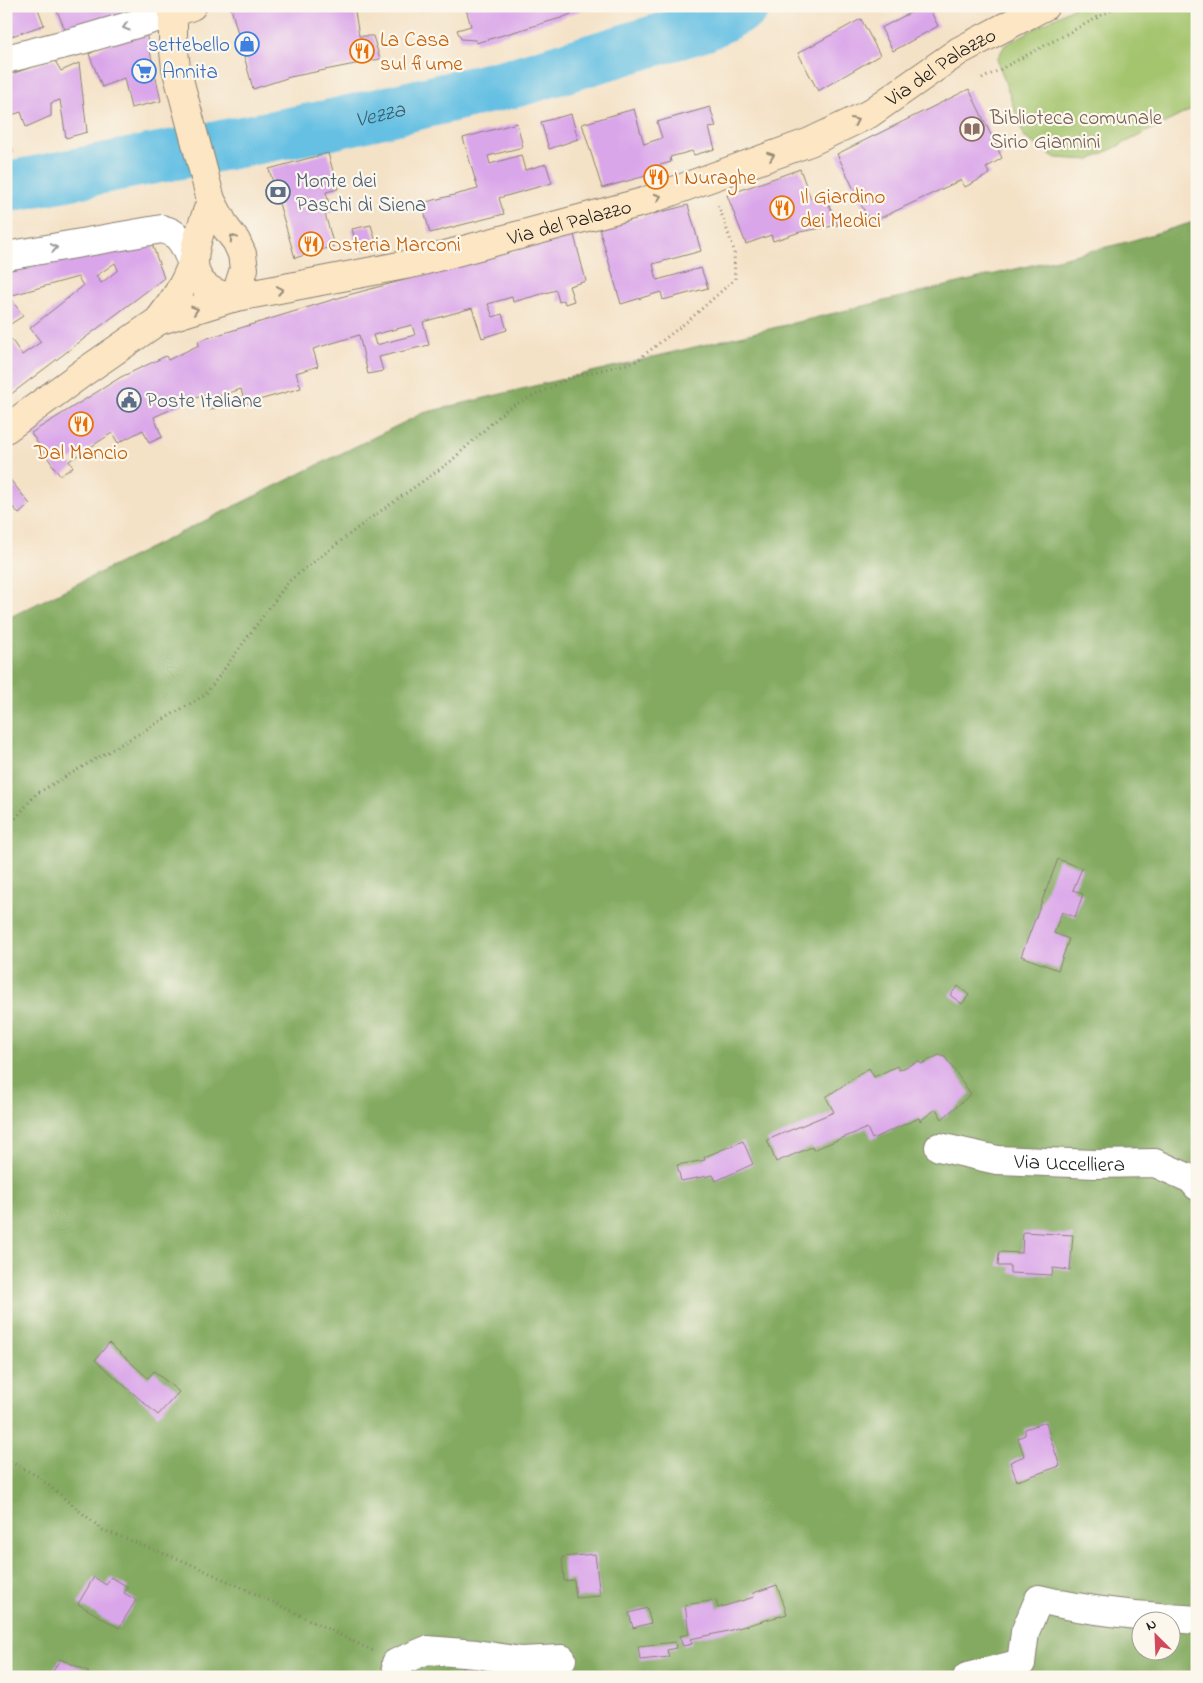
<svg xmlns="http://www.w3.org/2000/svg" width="1203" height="1683" viewBox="0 0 1203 1683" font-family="'Indie Flower',sans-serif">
  <rect width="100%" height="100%" fill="#fbf7ec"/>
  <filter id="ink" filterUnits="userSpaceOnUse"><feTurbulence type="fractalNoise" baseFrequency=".02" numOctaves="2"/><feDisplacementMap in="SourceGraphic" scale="10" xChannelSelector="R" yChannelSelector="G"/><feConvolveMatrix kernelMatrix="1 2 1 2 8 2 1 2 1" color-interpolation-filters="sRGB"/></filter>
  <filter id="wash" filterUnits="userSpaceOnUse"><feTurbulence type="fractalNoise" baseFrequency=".0096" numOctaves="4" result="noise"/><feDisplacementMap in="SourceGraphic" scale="20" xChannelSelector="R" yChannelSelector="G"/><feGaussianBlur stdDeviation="1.12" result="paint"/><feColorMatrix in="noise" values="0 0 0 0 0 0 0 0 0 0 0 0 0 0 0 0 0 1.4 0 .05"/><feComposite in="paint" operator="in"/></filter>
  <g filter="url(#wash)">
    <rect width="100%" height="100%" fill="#f4e2c7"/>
    <path fill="#a4c56e" stroke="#607045" d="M1076,6H1197V107L1090,160L1056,158L1024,137L997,59L1005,45Z"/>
    <path fill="#83aa61" stroke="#50633e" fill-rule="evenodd" d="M1197,221V1677H6V619L423,413L1127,242ZM1140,1620H1170V1650H1140Z"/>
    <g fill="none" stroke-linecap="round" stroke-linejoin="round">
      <path stroke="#65c0e3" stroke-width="51" id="s1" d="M6,187L329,125L519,81L704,26L744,6"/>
    </g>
    <g id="blocks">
      <g fill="#daa6ea" fill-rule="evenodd">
        <path d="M6,6H37L44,25L6,38Z"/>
        <path d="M55,6H141V7L66,32Z"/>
        <path d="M235,6H354L359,36H373L380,59L290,77L253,89L231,8Z"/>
        <path d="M416,6H438V8L417,11Z"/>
        <path d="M465,6H591L561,18L476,43L475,40L461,39L457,30L471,26Z"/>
        <path d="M923,6H928L938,26L893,51L881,28Z"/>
        <path d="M861,19L880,55L818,91L798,53Z"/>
        <path d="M146,33L161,101L131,108L124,78L102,87L89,54L116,40Z"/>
        <path d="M54,59L61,71L79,63L87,132L66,138L60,100L51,103V116L26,127L21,112L6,117V76Z"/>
        <path d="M969,89L1002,158L986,168L990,174L965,187L961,180L870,223L837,154Z"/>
        <path d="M710,107L716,127L709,128L715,149L694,155L692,151L670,157L671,162L650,168L653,174L602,188L582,124L634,109L644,144L662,138L657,122Z"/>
        <path d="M571,114L578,139L549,149L541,122Z"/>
        <path d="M517,123L523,147L488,156L490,164L521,155L525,170L546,164L552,183L499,198L504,214L430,233L422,203L478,189L463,138Z"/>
        <path d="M6,130L13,152L6,153Z"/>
        <path d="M328,153L338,189L326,192L331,212L325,214L334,246L295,258L269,169Z"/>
        <path d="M800,169L811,199L824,194L838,225L800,232L773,241L771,235L746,244L727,195Z"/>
        <path d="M688,205L701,251L653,264L657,280L701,268L708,288L663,300L661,292L621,304L599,228Z"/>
        <path d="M371,225L377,246L358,251L352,229Z"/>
        <path d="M574,235L586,281L569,286L574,301L565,304L564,300L559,302L556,290L513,302L512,297L488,304L493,317L502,314L507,330L482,338L472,308L423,322L429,345L379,357L383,371L368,374L359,335L313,349L318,366L296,373L301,388L245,404L241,389L219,396L223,405L210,410L203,395L154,417L162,437L149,443L143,430L118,443L112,433L69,461L73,467L60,476L31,433L121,377L166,356L168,360L199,345L198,341L348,295ZM412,325L415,335L376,345L373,335Z"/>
        <path d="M151,241L164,278L6,398V343L11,339L22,355L41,342L30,328L83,286L78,277L9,296L23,316L6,327V263ZM115,263L118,270L101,283L96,276Z"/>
        <path d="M8,477L30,504L19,514L13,507L6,512V478Z"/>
        <path d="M1058,859L1082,868L1073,890L1083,894L1075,917L1062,912L1054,933L1069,939L1058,970L1021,956Z"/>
        <path d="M958,986L969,995L962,1004L950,995Z"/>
        <path d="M939,1055L945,1057L971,1094L942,1119L936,1109L920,1121L919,1118L872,1139L867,1128L813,1150L812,1147L776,1162L767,1140L834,1112L826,1097L869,1068L874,1077L897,1066L899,1070L919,1061L921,1064Z"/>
        <path d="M743,1141L753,1164L716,1181L713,1175L681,1181L677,1165L705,1160L704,1157Z"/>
        <path d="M1023,1232L1073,1235L1070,1270L1053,1268L1052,1275L1010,1273V1266H998L999,1252L1022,1253Z"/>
        <path d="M109,1343L148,1378L154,1371L179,1392L158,1415L95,1360Z"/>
        <path d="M1046,1422L1050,1437L1060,1466L1017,1481L1010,1462L1024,1456L1018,1438L1025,1435V1429Z"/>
        <path d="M595,1554L600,1596L576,1598L574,1580L564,1581L562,1557Z"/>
        <path d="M94,1577L106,1585L111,1577L128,1587L124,1593L136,1600L119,1628L78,1604Z"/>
        <path d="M777,1585L787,1614L724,1632L690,1639L692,1644L683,1646L679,1636L689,1634L685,1605L716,1600L718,1608L754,1597L753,1593Z"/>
        <path d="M647,1608L651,1623L633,1628L629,1613Z"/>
        <path d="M675,1642L676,1648L667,1650L669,1657L640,1660L638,1646Z"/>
        <path d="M60,1659L88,1671V1674L95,1677H50Z"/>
      </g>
    </g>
  </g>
  <g filter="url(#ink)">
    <use href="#blocks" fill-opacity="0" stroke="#887f72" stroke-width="1"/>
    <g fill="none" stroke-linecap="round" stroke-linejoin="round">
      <g stroke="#887f72" stroke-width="30">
        <g id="minor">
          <path d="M6,59L81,40L173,13"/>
          <path d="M6,256L162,229C182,234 184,246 192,263"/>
          <path id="s2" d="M939,1147L997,1160L1095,1164L1155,1163L1191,1179L1197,1186"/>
          <path d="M1021,1663L1025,1632L1039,1599C1091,1612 1143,1616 1197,1620"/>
          <path d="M399,1677L396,1663L427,1650L476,1654L521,1661L562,1659"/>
          <path d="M967,1677L1021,1663"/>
        </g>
      </g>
      <g stroke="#887f72" stroke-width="30">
        <g id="secondary">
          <path d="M192,6L173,13V43L176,68L211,200L226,228L236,241L242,254L244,269L238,288L232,298"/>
          <path d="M211,200C198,241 172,284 232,298"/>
          <path d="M158,321C172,303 185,285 192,263"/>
          <path id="s3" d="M6,429L84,372L158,321L232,298L415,263L643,202L810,142L869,114L959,51L1045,6"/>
        </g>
      </g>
      <g stroke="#887f72" stroke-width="3" stroke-dasharray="1 4" stroke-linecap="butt">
        <path d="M982,79L1119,6"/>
        <path d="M6,830L36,794L205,695L289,581L368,520L450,462L508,408L572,377L635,362L689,320L735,279L734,250L718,204"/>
        <path d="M6,1459L37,1476L103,1530L186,1562L271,1601L373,1651"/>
      </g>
      <use href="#minor" stroke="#fff" stroke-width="28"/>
      <use href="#secondary" stroke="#fce6c4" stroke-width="28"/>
    </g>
    <defs><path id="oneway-chevron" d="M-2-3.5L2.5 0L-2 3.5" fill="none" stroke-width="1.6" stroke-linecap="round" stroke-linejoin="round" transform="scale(1.25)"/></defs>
    <g stroke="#999">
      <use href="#oneway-chevron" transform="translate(126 27) rotate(164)"/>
      <use href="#oneway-chevron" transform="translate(54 248) rotate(-10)"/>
    </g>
    <g stroke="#978b78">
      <use href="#oneway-chevron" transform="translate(855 121) rotate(-25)"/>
      <use href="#oneway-chevron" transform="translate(771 156) rotate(-20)"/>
      <use href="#oneway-chevron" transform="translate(658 197) rotate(-20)"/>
      <use href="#oneway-chevron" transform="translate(233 238) rotate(-124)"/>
      <use href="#oneway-chevron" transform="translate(280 290) rotate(-10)"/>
      <use href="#oneway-chevron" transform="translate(195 310) rotate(-18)"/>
    </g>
  </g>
  <defs>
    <g id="shop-ring" transform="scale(1.25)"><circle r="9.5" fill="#fbf7ec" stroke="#3f7fe0" stroke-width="1.5"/><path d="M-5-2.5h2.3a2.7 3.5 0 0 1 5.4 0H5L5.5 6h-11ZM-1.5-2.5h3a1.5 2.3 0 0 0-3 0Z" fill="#3f7fe0"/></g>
    <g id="restaurant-ring" transform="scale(1.25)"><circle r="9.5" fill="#fbf7ec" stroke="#e8710a" stroke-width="1.5"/><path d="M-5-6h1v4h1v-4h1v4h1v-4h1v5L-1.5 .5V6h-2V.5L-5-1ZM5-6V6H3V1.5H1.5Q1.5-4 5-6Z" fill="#e8710a"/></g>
    <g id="supermarket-ring" transform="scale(1.25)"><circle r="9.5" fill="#fbf7ec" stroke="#3f7fe0" stroke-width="1.5"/><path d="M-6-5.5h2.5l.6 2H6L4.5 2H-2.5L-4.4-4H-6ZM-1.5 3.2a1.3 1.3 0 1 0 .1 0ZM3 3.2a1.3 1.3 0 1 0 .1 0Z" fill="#3f7fe0"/></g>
    <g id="library-ring" transform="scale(1.25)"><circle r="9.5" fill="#fbf7ec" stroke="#8d6e63" stroke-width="1.5"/><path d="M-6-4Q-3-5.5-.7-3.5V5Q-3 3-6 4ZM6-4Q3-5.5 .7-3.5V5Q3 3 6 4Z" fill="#8d6e63"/></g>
    <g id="bank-ring" transform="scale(1.25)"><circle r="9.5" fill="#fbf7ec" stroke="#5c6f8a" stroke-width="1.5"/><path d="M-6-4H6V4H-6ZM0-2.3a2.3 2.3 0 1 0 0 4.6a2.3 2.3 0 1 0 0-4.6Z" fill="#5c6f8a"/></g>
    <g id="civic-ring" transform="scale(1.25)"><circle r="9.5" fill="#fbf7ec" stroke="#5c6f8a" stroke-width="1.5"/><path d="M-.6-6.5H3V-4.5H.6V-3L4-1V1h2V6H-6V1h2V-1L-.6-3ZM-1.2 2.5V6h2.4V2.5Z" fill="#5c6f8a"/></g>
  </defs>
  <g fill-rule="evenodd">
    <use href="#shop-ring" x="247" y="44"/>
    <use href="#restaurant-ring" x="362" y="51"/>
    <use href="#supermarket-ring" x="144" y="71"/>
    <use href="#library-ring" x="972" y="129"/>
    <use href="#restaurant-ring" x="656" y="177"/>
    <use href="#bank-ring" x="278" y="192"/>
    <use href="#restaurant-ring" x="782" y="208"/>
    <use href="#restaurant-ring" x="311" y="244"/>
    <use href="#civic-ring" x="129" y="400"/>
    <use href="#restaurant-ring" x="81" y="424"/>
  </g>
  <g text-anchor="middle" stroke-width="4.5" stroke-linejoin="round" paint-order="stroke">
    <g font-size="21" fill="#c56008" stroke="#fbf7ec" text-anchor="start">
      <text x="380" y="46">La Casa<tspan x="380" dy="24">sul fiume</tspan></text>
      <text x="674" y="184">I Nuraghe</text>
      <text x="800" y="203">Il Giardino<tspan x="800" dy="24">dei Medici</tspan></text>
      <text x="328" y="251">Osteria Marconi</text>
      <text x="81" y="459" text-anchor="middle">Dal Mancio</text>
    </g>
    <g font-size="21" fill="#366cbe" stroke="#fbf7ec" text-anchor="end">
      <text x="230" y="51">settebello</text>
      <text x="162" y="78" text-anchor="start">Annita</text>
    </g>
    <g font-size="21" fill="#1c1c1c" stroke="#fbf7ec">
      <text dy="7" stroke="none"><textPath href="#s3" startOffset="1015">Via del Palazzo</textPath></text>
      <text dy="7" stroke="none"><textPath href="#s3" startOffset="610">Via del Palazzo</textPath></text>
      <text dy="7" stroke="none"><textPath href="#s2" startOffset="132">Via Uccelliera</textPath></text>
    </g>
    <g font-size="21" fill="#785e54" stroke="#fbf7ec" text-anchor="start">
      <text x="990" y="124">Biblioteca comunale<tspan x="990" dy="24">Sirio Giannini</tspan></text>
    </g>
    <g font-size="21" fill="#4e5e75" stroke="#fbf7ec" text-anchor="start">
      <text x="296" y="187">Monte dei<tspan x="296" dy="24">Paschi di Siena</tspan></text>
      <text x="146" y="407">Poste Italiane</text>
    </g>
    <g font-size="22" font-style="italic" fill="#395e6c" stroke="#fbf7ec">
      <text dy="8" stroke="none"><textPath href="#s1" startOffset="381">Vezza</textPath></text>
    </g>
  </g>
  <rect width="1203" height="1683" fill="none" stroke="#fbf7ec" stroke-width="25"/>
  <g transform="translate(1156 1636) rotate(336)"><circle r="24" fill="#fbf7ec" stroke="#a29f99"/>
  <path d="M0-4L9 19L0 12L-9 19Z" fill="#d1495b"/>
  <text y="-8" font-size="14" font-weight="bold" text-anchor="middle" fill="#1c1c1c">N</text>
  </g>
</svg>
